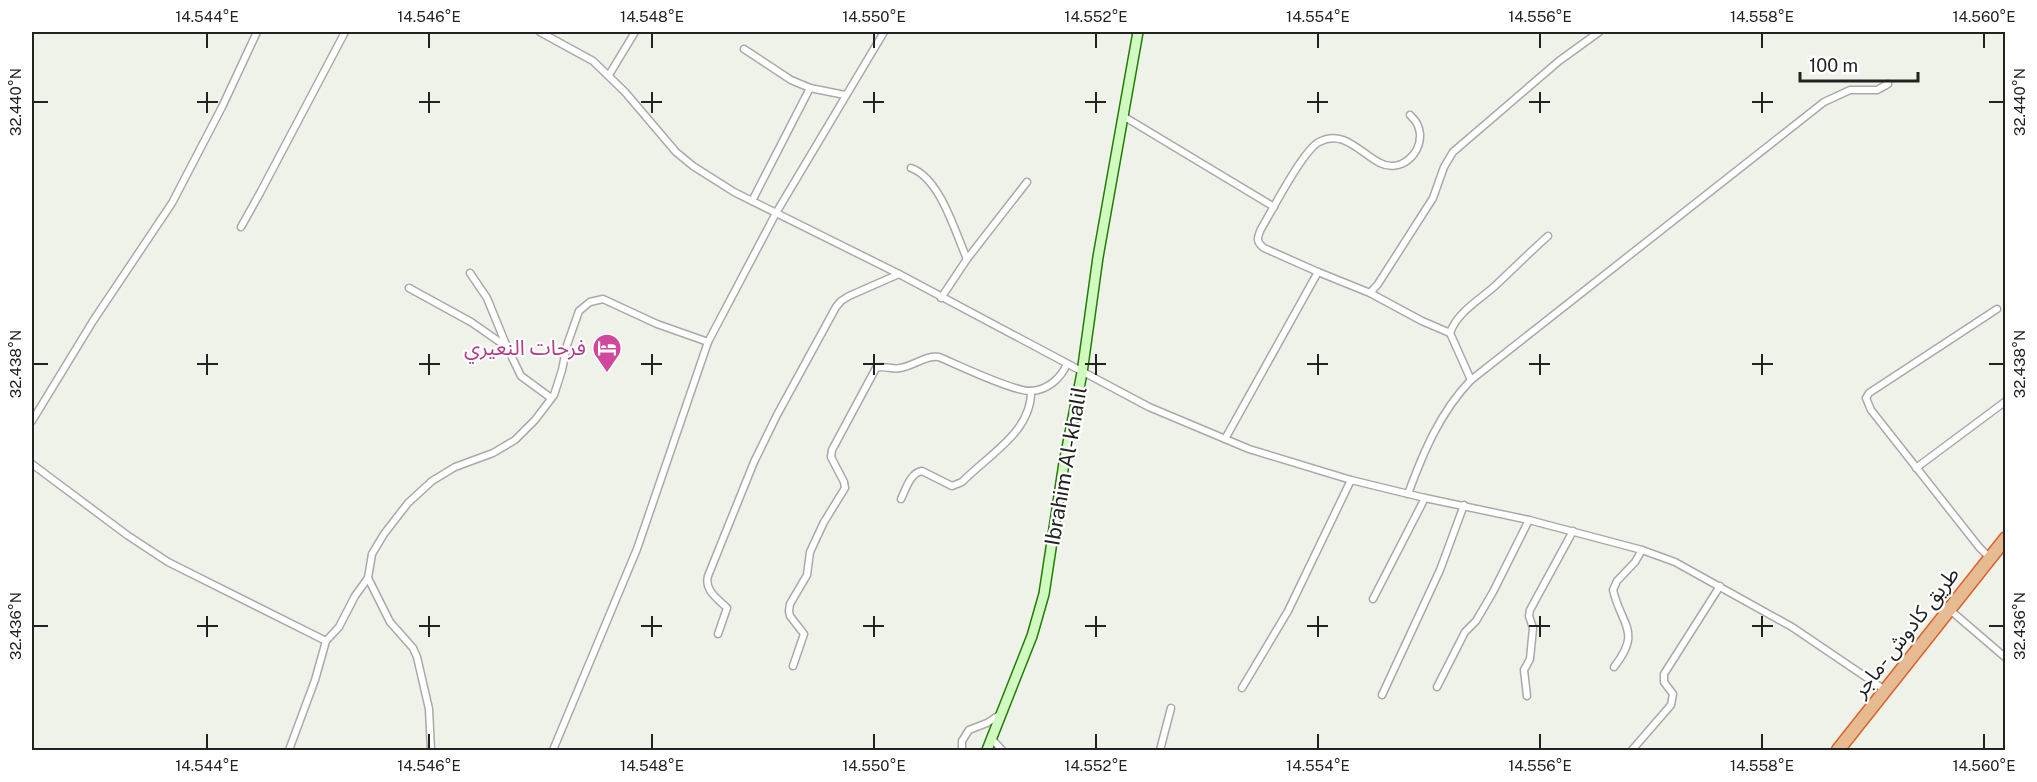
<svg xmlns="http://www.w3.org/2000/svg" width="2037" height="782" viewBox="0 0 2037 782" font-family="'Public Sans','Noto Sans Arabic',sans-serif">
  <rect width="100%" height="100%" fill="#eff2e9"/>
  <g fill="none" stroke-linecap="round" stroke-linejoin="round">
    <g stroke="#a9a9a9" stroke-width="9">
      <g id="street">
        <path d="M540,32L593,61L625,92L676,152L693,166L734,192L899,274L1149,407L1249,449L1351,480L1425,498L1529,520L1642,550L1675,562L1792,627L1885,690"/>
        <path d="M744,49L791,80L810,88L845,95"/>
        <path d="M609,75L635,32"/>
        <path d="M1123,116L1274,207"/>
        <path d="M911,168C940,178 955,232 967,259"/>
        <path d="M752,201L810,88"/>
        <path d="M241,227L260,193L345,32"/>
        <path d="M1318,272L1370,293L1378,284L1433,198L1444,167L1453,152L1559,61L1599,32"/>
        <path d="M470,273L487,298L507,347"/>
        <path d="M409,288L471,322L507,347L521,376L551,398"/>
        <path d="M1370,293L1422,321L1450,333"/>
        <path d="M941,298L967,259L1027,182"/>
        <path d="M1471,380L1450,333C1457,312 1481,299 1496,285C1513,269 1530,252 1548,236"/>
        <path d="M32,421L93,321L172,203L222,107L257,32"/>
        <path d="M1225,439L1318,272L1264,248C1256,242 1257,238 1261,229C1272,211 1303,150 1319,142C1344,129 1360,153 1380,163C1400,173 1421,155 1420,134C1419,125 1416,121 1410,115"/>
        <path d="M32,464L127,535L168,562L326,641"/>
        <path d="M1916,468L2006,401"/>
        <path d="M1408,494C1423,453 1440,412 1471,380L1824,102L1850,90H1877L1888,84"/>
        <path d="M901,499C906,489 910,473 922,471L952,486L962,482C987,456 1032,432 1031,391"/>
        <path d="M1990,558L1979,547L1871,410L1866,398L1869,393L1997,309"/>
        <path d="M368,578L390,622L413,648L417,657L429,709L431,750"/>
        <path d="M1373,599L1425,498"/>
        <path d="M1950,610L2006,658"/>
        <path d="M718,634L727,608C718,599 704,590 708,576L754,462L777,415L836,307L841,301L849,296L899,274"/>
        <path d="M793,666L804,634L790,616L789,611L790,604L807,575L810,552L824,522L845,488L844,482L831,457L832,450L876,368C885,365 892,370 900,368C914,366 925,355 939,357C958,365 1014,392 1031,391C1048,390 1061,378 1067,364"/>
        <path d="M1614,667C1642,631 1622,627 1613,590L1617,581L1635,562L1642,550"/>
        <path d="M1437,687L1465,632L1476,621L1493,592L1529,520"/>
        <path d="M1242,688L1288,611L1351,480"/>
        <path d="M1382,695L1440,570L1464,505"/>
        <path d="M1527,696L1524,670L1530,659L1533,628L1529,616L1530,610L1573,531"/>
        <path d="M992,739L1002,750"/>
        <path d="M289,750L315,680L326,641L339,627L355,596L368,578L372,554L384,534L408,503L432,481L455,467L493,453L515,440L535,420L554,395L562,370L567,345L579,311L590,302L603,299L657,324L708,342"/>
        <path d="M553,750L637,549L708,342L776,213L884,32"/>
        <path d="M962,750V741L969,730L987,723L1001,714"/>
        <path d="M1160,750L1171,708"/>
        <path d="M1632,750L1671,705L1673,694L1664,682V674L1720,586"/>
      </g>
    </g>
    <g stroke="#217c06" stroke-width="12">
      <path id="secondary" d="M987,750L1032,636L1044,594L1064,463L1082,373L1098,257L1138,32"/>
    </g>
    <g stroke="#db632b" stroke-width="15">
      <path id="highway" d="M1838,750L2006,538"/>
    </g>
    <use href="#street" stroke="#fff" stroke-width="6"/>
    <use href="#secondary" stroke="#d0fabf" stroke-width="9"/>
    <use href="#highway" stroke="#e7bb92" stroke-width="12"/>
  </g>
  <path fill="none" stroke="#222" stroke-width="2" d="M207,33V48M429,33V48M652,33V48M874,33V48M1096,33V48M1318,33V48M1540,33V48M1762,33V48M1984,33V48M207,92V113M429,92V113M652,92V113M874,92V113M1096,92V113M1318,92V113M1540,92V113M1762,92V113M33,102H48M197,102H218M419,102H440M641,102H662M863,102H884M1085,102H1106M1307,102H1328M1529,102H1550M1752,102H1773M1989,102H2004M207,354V375M429,354V375M652,354V375M874,354V375M1096,354V375M1318,354V375M1540,354V375M1762,354V375M33,364H48M197,364H218M419,364H440M641,364H662M863,364H884M1085,364H1106M1307,364H1328M1529,364H1550M1752,364H1773M1989,364H2004M207,616V637M429,616V637M652,616V637M874,616V637M1096,616V637M1318,616V637M1540,616V637M1762,616V637M33,626H48M197,626H218M419,626H440M641,626H662M863,626H884M1085,626H1106M1307,626H1328M1529,626H1550M1752,626H1773M1989,626H2004M207,734V749M429,734V749M652,734V749M874,734V749M1096,734V749M1318,734V749M1540,734V749M1762,734V749M1984,734V749"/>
  <defs>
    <g id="hotel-pin" transform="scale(1.5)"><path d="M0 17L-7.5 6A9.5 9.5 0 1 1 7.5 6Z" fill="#d1479c" stroke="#fff"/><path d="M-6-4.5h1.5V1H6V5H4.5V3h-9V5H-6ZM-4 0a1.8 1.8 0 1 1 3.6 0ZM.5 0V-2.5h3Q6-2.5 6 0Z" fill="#fff"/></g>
  </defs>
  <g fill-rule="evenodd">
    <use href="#hotel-pin" x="607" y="348"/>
  </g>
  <g text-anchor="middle" stroke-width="4.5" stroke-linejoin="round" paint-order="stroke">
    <g font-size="21" fill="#b23c85" stroke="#fff" text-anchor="end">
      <text x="586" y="355">فرحات النعيري</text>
    </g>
    <g font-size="21" fill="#222" stroke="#fff">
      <text transform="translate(1066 466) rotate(-80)" y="7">Ibrahim Al-khalil</text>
      <text transform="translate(1906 632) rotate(-52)" y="7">طريق كادوش -ماجر</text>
    </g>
  </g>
  <rect width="2037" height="782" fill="none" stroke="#ffffff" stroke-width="66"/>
  <path d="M1800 72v9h118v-9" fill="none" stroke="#222222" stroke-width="3"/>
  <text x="1809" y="72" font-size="18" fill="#222222" stroke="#ffffff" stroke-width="4.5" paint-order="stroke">100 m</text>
  <rect x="33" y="33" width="1971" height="716" fill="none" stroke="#222" stroke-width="2"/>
  <g font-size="15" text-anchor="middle" fill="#222">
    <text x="207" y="22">14.544°E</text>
    <text x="429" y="22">14.546°E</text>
    <text x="652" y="22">14.548°E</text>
    <text x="874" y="22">14.550°E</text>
    <text x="1096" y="22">14.552°E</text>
    <text x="1318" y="22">14.554°E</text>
    <text x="1540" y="22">14.556°E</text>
    <text x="1762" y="22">14.558°E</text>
    <text x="1984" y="22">14.560°E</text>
    <text transform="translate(16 102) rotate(-90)" y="5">32.440°N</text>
    <text transform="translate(2020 102) rotate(-90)" y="5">32.440°N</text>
    <text transform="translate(16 364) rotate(-90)" y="5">32.438°N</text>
    <text transform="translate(2020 364) rotate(-90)" y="5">32.438°N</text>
    <text transform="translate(16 626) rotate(-90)" y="5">32.436°N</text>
    <text transform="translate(2020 626) rotate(-90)" y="5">32.436°N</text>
    <text x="207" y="771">14.544°E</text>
    <text x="429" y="771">14.546°E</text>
    <text x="652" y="771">14.548°E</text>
    <text x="874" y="771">14.550°E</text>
    <text x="1096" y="771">14.552°E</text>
    <text x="1318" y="771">14.554°E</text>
    <text x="1540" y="771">14.556°E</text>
    <text x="1762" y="771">14.558°E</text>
    <text x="1984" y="771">14.560°E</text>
  </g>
</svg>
